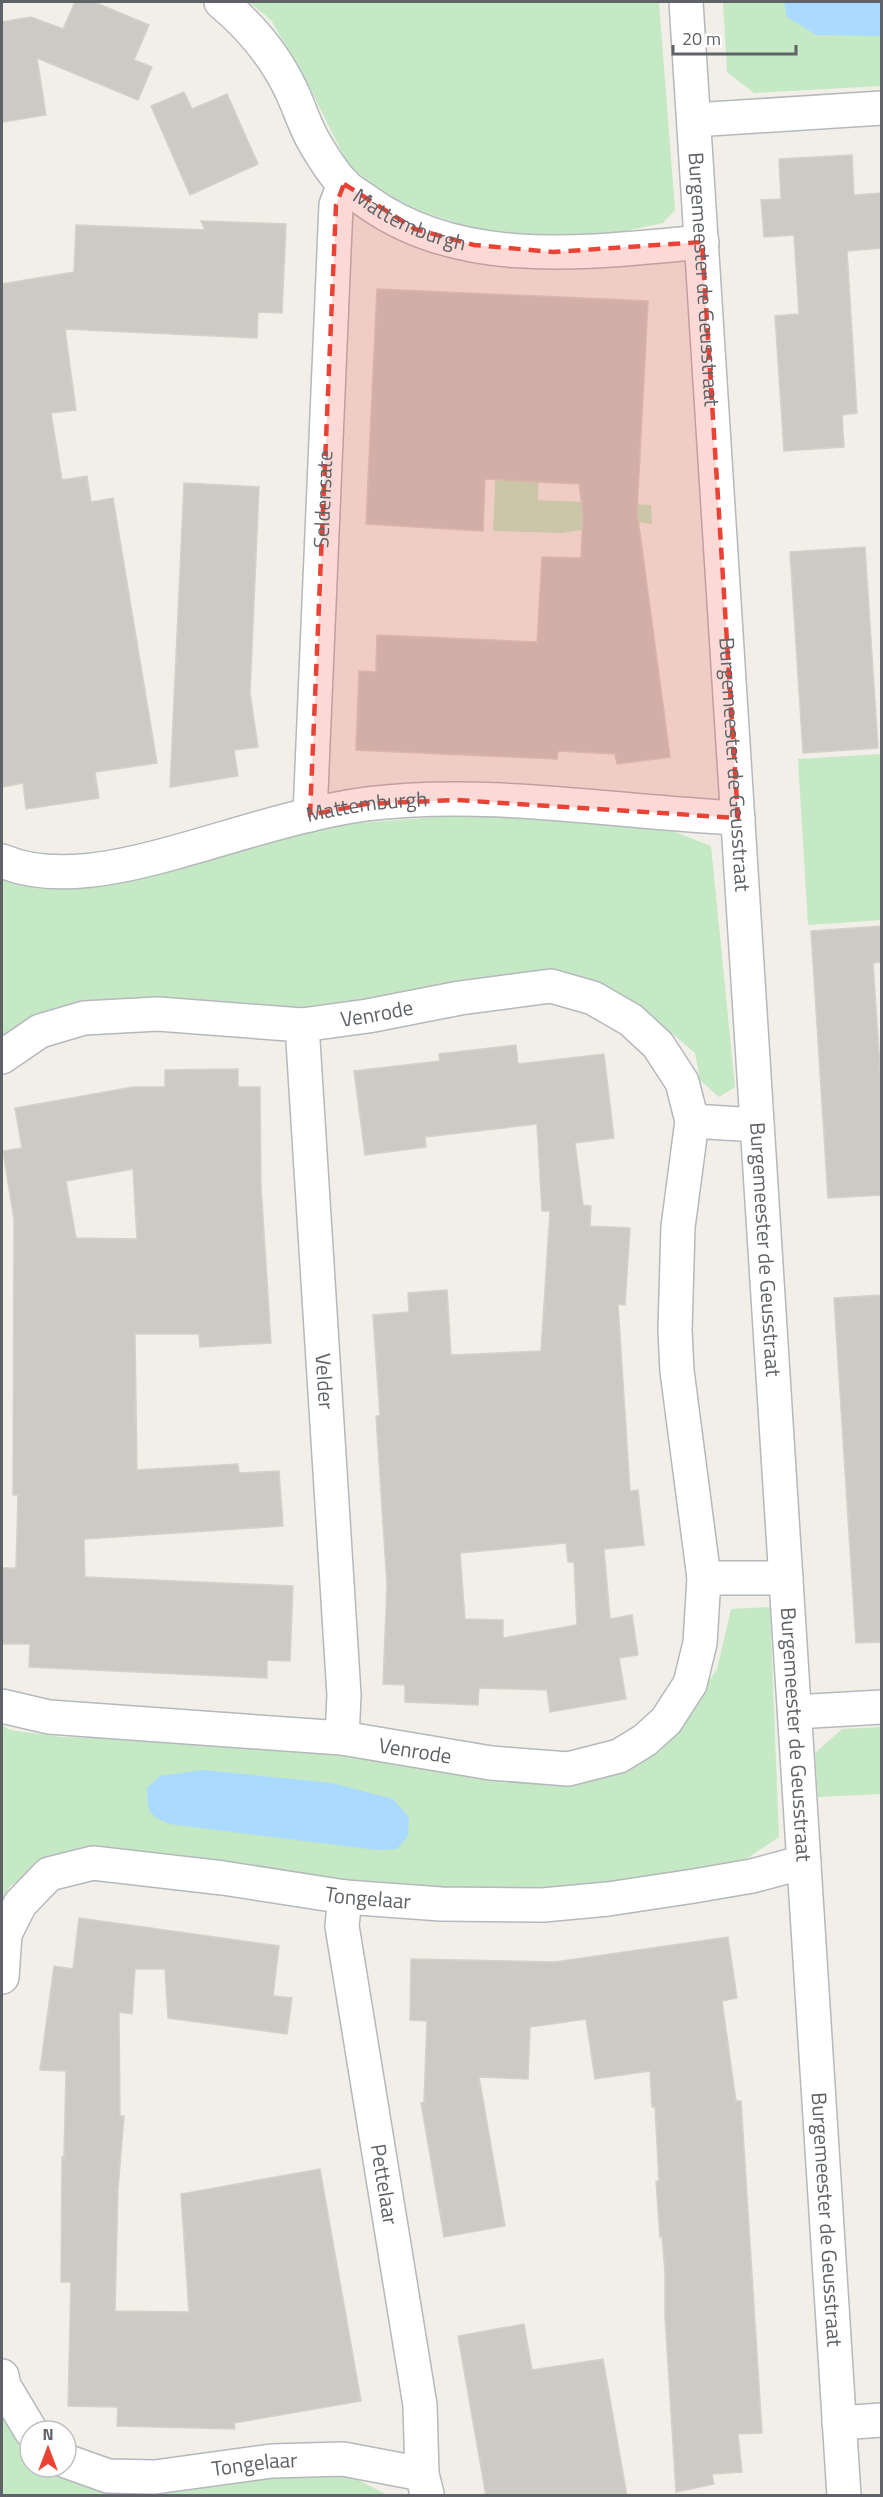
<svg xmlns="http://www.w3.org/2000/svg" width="883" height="2497" viewBox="0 0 883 2497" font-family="'Titillium Web',sans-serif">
  <rect width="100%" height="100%" fill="#f1efe8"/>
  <g fill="#c5e8c5">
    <path d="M249,2H659L675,210L663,223L605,235L544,237L468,227L402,205L349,167L312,92L271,20Z"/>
    <path d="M723,2H881V86L754,93L727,72Z"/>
    <path d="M499,398L541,399L538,500L651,505L652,524L638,522L562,533L493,531Z"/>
    <path d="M881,754V920L808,925L798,759Z"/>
    <path d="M460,815L593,822L670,830L711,846L735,1087L719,1097L700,1080L695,1053L660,1023L610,992L413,1000L2,1041V877L175,869L336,825Z"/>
    <path d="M770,1607L779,1837L734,1867L554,1893H473L65,1854L10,1886L2,1901V1725L10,1730L62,1737L247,1742L529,1774L674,1735L717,1669L731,1609Z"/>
    <path d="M881,1727V1794L818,1797L815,1753L842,1729Z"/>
    <path d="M2,2413L20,2447L30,2453V2467L278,2471L351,2476L387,2495H2Z"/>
  </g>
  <g fill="#aadaff">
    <path d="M784,2H881V36L816,35L787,17Z"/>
    <path d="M203,1770L332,1783L393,1799L409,1817L408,1836L397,1849L377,1850L169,1824C147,1814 148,1811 147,1788L160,1776Z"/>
  </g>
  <g fill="#cccac5" stroke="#d6d1c6" stroke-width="1.5" fill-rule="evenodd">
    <path d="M75,2H94L149,25L134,60L152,67L138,100L37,58L46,115L2,122V22L31,17L63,29Z"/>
    <path d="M184,92L192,109L227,94L258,164L190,195L151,106Z"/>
    <path d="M852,155L854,195L882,193V248L847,251L857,413L842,415L844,447L784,451L775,316L799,314L794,235L764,237L761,200L781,199L779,159Z"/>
    <path d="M201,221L286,224L282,313L258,312L257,338L65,329L76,410L51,413L62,480L87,476L91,502L113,498L157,763L95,772L99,798L26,809L23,783L2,787V284L74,272L76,225L205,230Z"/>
    <path d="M377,289L648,301L637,511L670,757L617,764L615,754L558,751L557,759L356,750L359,671L376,672L377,635L537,642L542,557L581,558L583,513L579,484L485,479L483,531L366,524Z"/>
    <path d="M184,483L259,487L250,693L258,747L234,750L238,776L170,787Z"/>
    <path d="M865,547L878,748L803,753L790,552Z"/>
    <path d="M882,926V962L873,963L882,1097V1195L828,1198L811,931Z"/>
    <path d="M516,1045L518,1064L604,1054L614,1138L575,1143L583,1205L591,1206L590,1226L630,1228L625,1305L618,1304L630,1491L638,1490L644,1545L604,1549L610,1619L632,1615L638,1655L619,1658L626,1699L550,1712L547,1690L479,1688L478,1705L405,1702V1685L383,1684L387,1585L376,1416H380L373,1315L409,1312L408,1293L447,1290L451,1355L541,1351L550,1211H542L537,1124L425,1137L426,1147L365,1155L354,1071L440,1061L439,1054ZM566,1543L568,1562H574L577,1625L503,1638V1620L465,1619L460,1553Z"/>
    <path d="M238,1069V1087H260L261,1186L271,1343L200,1347L199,1334H135L137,1470L238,1464L239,1473L279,1471L283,1526L84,1539L85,1577L293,1586L290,1661L267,1660V1678L29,1667L30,1644H2V1568H16L18,1495H13L14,1220L3,1151L22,1148L15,1108L133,1087H165V1070ZM133,1169L137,1239L76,1238L66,1181Z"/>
    <path d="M882,1295V1642L856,1643L834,1298Z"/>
    <path d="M79,1918L279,1946L273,1996L292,1998L287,2034L168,2018L165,1969H135L132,2014L119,2012L120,2116H124L118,2189L115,2311L189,2312L181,2194L320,2169L361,2401L234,2423L235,2429L117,2426L118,2407L68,2406L71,2282H61L62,2157H64L66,2071L40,2070L54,1966L73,1969Z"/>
    <path d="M728,1937L737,1998L722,2001L736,2101H741L762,2433L738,2434L742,2472L712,2474L714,2484L676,2492L665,2316V2272L662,2236L660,2237L656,2181H659L657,2145L655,2107H652L650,2071L595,2079L586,2019L530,2027L528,2079L479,2077L505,2226L444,2237L421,2103L424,2102L427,2021L410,2020L411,1959L555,1962Z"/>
    <path d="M524,2324L532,2370L603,2359L627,2496H486L458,2336Z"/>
  </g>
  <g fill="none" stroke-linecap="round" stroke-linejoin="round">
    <g stroke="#b5b8bc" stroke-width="36">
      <g id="minor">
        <path id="s1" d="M221,2C251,27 274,54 291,90C299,106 304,124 313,140C321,154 333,173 344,185C350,191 359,196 366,201C462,271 591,252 702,242"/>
        <path id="s2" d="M686,2L844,2496"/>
        <path d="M694,120L882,108"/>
        <path id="s3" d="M310,815L336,205L344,184"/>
        <path id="s4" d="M2,861C54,883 123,867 176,852C238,835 301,813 366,804C489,789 615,812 738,818"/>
        <path id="s5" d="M302,1025L344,1695L342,1738"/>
        <path id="s6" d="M2,1057L40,1031L84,1018L158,1014L302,1025L368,1016L460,998L551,986L593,998L631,1020L658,1045L682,1082L692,1121L678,1227L675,1330L677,1371L704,1578L700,1643L690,1684L666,1721L645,1740L619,1756L568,1769L491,1763L342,1738L49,1717L2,1706"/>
        <path d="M692,1121L757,1125"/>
        <path d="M704,1578H786"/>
        <path d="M795,1712L882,1707"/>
        <path id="s7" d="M345,1897L342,1926L420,2405L422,2474"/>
        <path id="s8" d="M2,1977L5,1934L20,1904L49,1874L93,1863L223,1878L345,1897L441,1904L543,1905L608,1899L694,1886L752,1876L804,1862"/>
        <path d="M2,2376L4,2386L31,2431"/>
        <path d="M839,2423L882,2420"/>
        <path id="s9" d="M66,2461L108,2476L155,2477L272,2461L343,2459L422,2474L427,2494"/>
      </g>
    </g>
    <use href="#minor" stroke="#fff" stroke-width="33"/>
  </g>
  <path fill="#ea4335" fill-opacity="0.2" stroke="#ea4335" stroke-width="4.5" stroke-dasharray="12 8" stroke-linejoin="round" d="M344,184L415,229L474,245L553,252L702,242L738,818L456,800L366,804L310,815L336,205Z"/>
  <g text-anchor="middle" stroke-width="4.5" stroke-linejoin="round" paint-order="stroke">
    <g font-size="21" fill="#5f6368" stroke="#fff">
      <text dy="7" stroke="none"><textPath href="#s1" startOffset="298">Mattemburgh</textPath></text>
      <text dy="7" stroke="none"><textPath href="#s2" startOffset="278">Burgemeester de Geusstraat</textPath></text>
      <text dy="7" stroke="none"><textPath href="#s3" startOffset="316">Seldensate</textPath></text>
      <text dy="7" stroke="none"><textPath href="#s2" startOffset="764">Burgemeester de Geusstraat</textPath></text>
      <text dy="7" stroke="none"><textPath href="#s4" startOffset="374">Mattemburgh</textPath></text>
      <text dy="7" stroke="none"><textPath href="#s6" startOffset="386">Venrode</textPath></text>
      <text dy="7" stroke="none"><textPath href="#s2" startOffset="1250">Burgemeester de Geusstraat</textPath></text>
      <text dy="7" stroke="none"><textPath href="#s5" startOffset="357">Velder</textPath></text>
      <text dy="7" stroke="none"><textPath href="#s2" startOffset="1736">Burgemeester de Geusstraat</textPath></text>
      <text transform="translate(415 1751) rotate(9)" y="7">Venrode</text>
      <text dy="7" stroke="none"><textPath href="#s8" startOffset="441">Tongelaar</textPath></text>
      <text dy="7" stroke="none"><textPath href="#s7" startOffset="291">Pettelaar</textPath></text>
      <text dy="7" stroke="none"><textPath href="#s2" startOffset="2222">Burgemeester de Geusstraat</textPath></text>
      <text dy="7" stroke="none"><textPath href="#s9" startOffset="192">Tongelaar</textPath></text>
    </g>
  </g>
  <rect width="883" height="2497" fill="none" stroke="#5f6368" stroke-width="6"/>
  <g transform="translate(48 2449)"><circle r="28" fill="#ffffff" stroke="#bfc1c3" stroke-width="1.5"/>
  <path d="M0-4.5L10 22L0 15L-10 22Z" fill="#ea4335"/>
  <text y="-9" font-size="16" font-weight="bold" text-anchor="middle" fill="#5f6368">N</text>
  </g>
  <path d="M673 45v9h123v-9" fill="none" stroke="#5f6368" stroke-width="3"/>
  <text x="682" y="45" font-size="18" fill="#5f6368" stroke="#ffffff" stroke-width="4.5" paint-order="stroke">20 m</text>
</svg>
